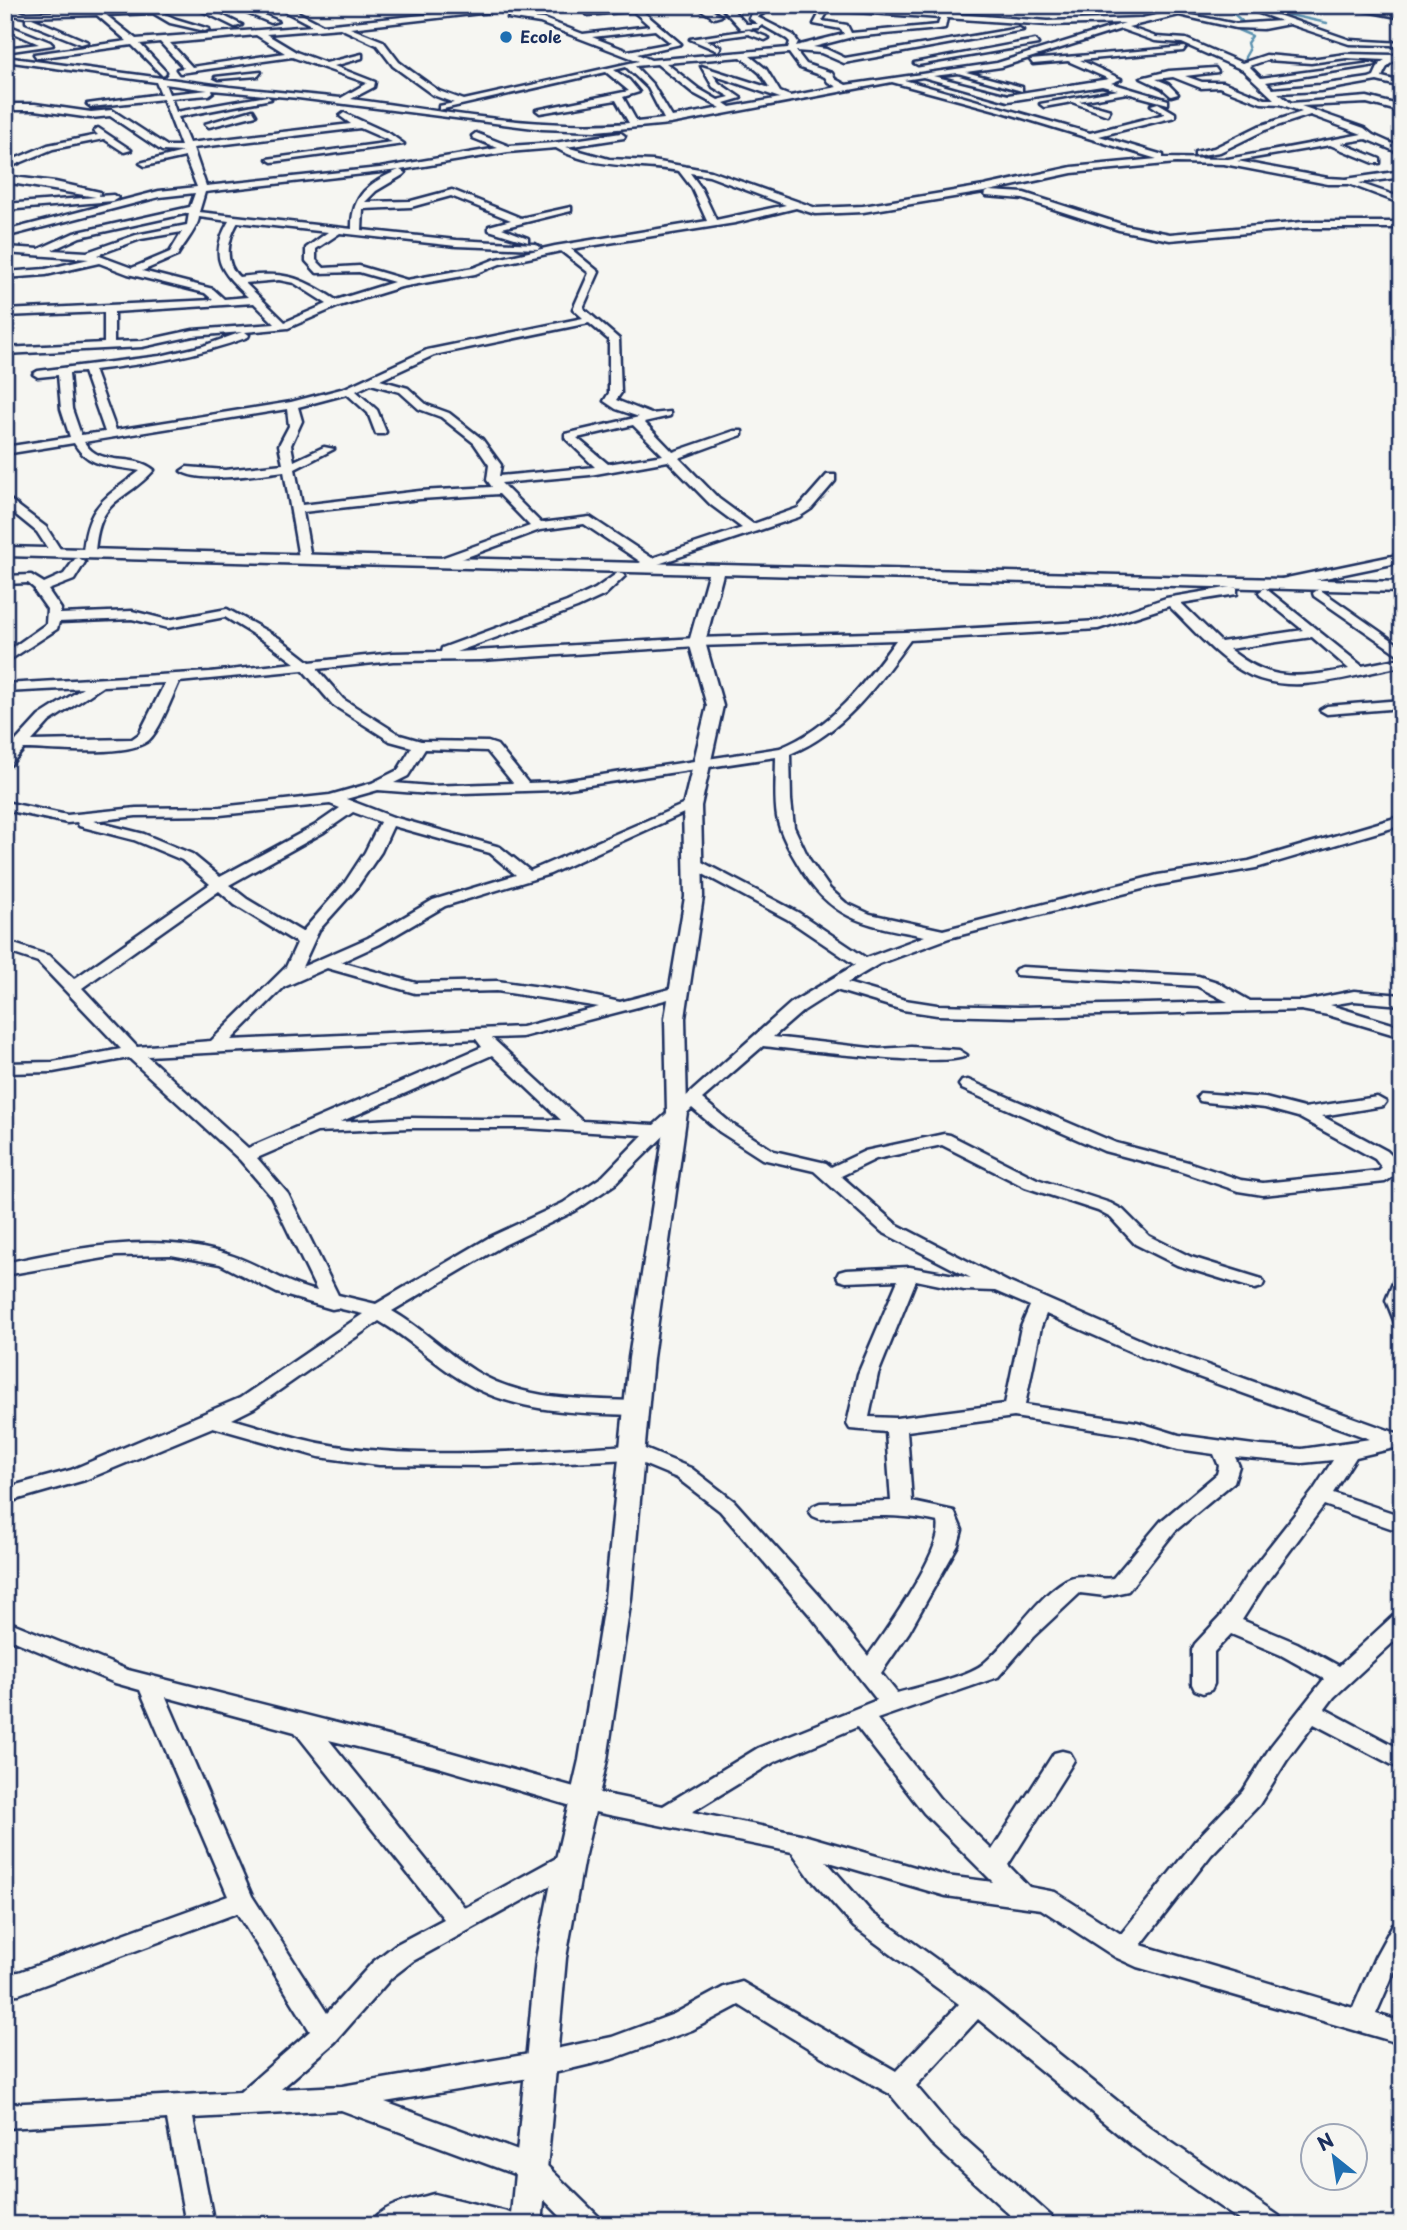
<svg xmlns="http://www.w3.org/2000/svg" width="1407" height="2230" viewBox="0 0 1407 2230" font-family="'Playpen Sans',sans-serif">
  <rect width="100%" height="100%" fill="#f6f6f2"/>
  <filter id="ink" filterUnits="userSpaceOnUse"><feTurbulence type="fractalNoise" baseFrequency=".0143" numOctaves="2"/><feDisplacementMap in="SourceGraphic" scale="14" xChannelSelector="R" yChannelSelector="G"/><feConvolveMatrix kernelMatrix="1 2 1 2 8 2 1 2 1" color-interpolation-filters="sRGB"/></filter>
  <g filter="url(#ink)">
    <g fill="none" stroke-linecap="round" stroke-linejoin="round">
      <g stroke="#5c92b0" stroke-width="2.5">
        <path d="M1234,5L1227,8L1242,21L1238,30L1252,36L1247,43L1249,50L1245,57L1248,63"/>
        <path d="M1253,7L1327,23"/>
      </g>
      <g stroke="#1b2f5e" stroke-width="5">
        <g id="minor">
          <path d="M5,5L24,13L154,9L176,19L209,29L205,31L170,23L153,13L106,15L136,39L313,26L273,5H284L323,25L523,5H551L350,28L383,41L399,62L411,71L439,91L464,100L639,61L540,23L508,18L512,16L544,19L583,34L650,26L633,11L588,15L573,5H582L590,11L635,5L681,44L637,54L651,60L788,48L790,42L787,39L762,25L758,28L741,29L719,5H728L746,24H758L749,18C754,8 767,5 778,5L757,17L793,35L798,42L796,46L844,34L841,29L814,24L822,9L793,5H833L1048,21L1142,18L1207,5H1224L1187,14L1236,24L1281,21L1237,5H1249L1350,40L1402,43V48L1391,45L1349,44L1289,24L1263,29L1236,28L1179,15L1128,27L1156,37L1186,39L1242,63L1266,55L1311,59L1346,54L1393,55L1402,52V60C1390,60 1386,67 1382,77L1402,82V87L1377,81L1320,91L1278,93L1291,103L1367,97L1402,106V112L1367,103L1301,106L1364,128L1373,135L1402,148V154L1366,139L1341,143L1380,159V163H1374L1330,145L1237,161L1328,178L1346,179L1402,171V177L1359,183L1402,198V204L1349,184H1328L1224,164L1176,163L1072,173L984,192L863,212L815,214L796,208L735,223L571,249L599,272L583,308L619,339L621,393L616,400L651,414L670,412V416L644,422L673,452L734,431H742V435L679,458L719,499L753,524L798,508L827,475H835V481L811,509L799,517L640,570L634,566L641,562L584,524L540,530L445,565L441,564V558L530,526L499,494L420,499L303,512L311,558L305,562L299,558L284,471C261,474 199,484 181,471L187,467L225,470L283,464L279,445L289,426L287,409L84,442C101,469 133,452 154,470C122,505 99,496 95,553L89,557L83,553C87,505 104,499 140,471C114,465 89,469 74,443L5,454V447L70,437L61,409L58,375L38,377L33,374L38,371L160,356L203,346L242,332L193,336L142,347L5,354V348L104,343V312L5,316V310L213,300L205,293L128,274L99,263L46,275L5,278V272L46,269L89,259L5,253V247L39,249L74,233L190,207L195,193L159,197L5,237V231L159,191L197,187L185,157L145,166L140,163L183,152L162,151L110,116L91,118L35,110H5V104H35L91,112L112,110L167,146H181L163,99L91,107L87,104L161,94L156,82L5,61V57L229,87L341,98L367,83L292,57L180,73L177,69L184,68L160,42L140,44L166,72L163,76L132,45L37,58L34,54L127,41L97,15L24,17L8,14ZM829,10L940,18L938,25L851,33L847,25L822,21ZM947,18L1048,25L1125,23L997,63L846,85L835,79L832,73L806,64L796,51L821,53L844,63L1023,30L1019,28L845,58L826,49L813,47L852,37L939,29L945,28ZM340,28L377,45L393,66L433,95L454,103L439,106V110L606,72L629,91L536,110L540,113L616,100L629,123C536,130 442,111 351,99L374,87L375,82L334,66L362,58V54L326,63L296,52L266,34ZM1121,29L1155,41L1182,43L1243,70L1274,99H1265L1223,82H1202L1185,76L1218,72L1215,68L1169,71L1141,78L1162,88L1171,96L1178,94L1168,84L1156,79L1173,77L1201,88L1219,87L1261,103L1280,104L1302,112L1259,126L1214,148L1195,152V156L1220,152L1265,130L1310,115L1362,134L1228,159L1163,158V155L1099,136L1175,117V113L1158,103L1151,105L1165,114L1090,133L904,80L923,77L1008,101L1102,86L1118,90L1040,104L1044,107L1072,102L1107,115L1110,110L1079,101L1127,93L1168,104V100L1111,83L1121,79L1080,60L1183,51L1186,47L1030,60L1033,64L1068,61L1109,79L1008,95L933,76L958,73L1022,91V87L966,72L1001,67ZM655,30L671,43L628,51L592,37ZM256,35L285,53L192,67L170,43ZM789,53L800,68L825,77L828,82L837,87L790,96L780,92L766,69L750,56ZM741,57L760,73L770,88L701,66L713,87L730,97L718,100L699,89L666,63ZM1346,58L1385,60L1380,63L1374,76L1369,78L1320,85L1273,89L1266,82L1376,65L1372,63L1261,78L1249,66L1267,60L1311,63ZM657,64L693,93L721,108L672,117L653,85L635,66ZM626,67L648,88L664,119L637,122L623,97L639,92L629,80L614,70ZM713,75L780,98L730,107L724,103L741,98L719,83ZM892,82L1003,112L1157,159L1072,167L984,186L863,206L816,208L711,171L653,161L609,159L566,147L624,138L625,136L621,133L554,143L509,146L476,133L472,136L473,138L498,148L380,168L206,186L193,148L360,128L392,142L267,159L272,162L404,144L390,134L344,113L340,116L351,124L189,143L178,117L271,99L267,96L176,112L171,98L209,95L213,92L212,90L298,98L542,129L596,131L670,124ZM165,84L208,90L169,94ZM556,148C592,169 639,164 679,171L692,188L707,221L555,246L493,260L473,268L407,280L359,266L324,268L316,260V249L340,233L456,246L538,249L540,247L535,244L456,240L362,230L363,209L411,207L451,196L511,220L489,226V230L528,242V238L502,228L571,211V207L521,218L452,190L411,201L365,202L376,191L403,175L405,173L400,170L508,152ZM399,170C370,182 351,195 352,229L199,212L205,192ZM690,173L709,176L786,205L716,220L701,188ZM189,213L187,225L136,235L87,252L52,250L80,237ZM199,217L229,221C207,259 223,273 248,297L224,299L213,289L142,271L177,256C183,245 198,228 199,217ZM238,222L328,232L306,248V261L317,273L359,272L394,282L336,300C299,276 284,271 239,277C223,262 228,239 238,222ZM182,232L170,252L132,268L97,255L141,239ZM561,251L589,273L573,309L583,318L427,350L345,388L291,402L116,430L94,370C148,364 197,356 248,337L249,335L245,332L288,328L339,306L401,287L475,274L500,264ZM279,280L294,283L327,304L285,322L245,283ZM254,303L275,324L193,330L142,341L114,342V312ZM589,323L609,340V393L604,401L616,409L639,417L565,434V438L595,467L499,476L501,465L482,439L449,413L427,405L408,388L380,380L434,355ZM84,372L105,432L81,435L72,409L69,373ZM371,384L400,392L419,409L441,417L474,443L489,465L487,480L492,487L420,491L302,505L295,469L334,449L324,447L294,461L291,445L302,421L298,407L347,394L368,413L376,434H384L386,432L377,410L356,391ZM633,425L663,455L608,464L577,438ZM668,461L711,505L742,528L652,558L590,517L541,523L501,483L590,475Z"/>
          <path d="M190,5H201L242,25L235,27Z"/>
          <path d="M227,5H239L278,21L271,23Z"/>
          <path d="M694,5H704L721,16L714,18Z"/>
          <path d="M1313,5H1325L1321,7Z"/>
          <path d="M1336,5H1354L1402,14V18Z"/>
          <path d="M26,18H32L88,42L81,44L26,22Z"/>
          <path d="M5,24L50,42L53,45L5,52V48L39,44L5,29Z"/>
          <path d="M749,30L769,38L765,40L748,34L704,40L721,47L718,51L690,39Z"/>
          <path d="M1035,40L1038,44L918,65L914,63Z"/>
          <path d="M261,72L258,76L219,79L215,77Z"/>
          <path d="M253,110L256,115L209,127L205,124Z"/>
          <path d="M98,128L131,150L124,152L104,139L53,149L5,169V163L48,145L98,135L94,131Z"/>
          <path d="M5,176L55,182L100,192L99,196L113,195L118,198L113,201L5,210V204L96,197L5,182Z"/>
          <path d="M989,191L1024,193L1124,225L1170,234L1303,222H1402V228H1303L1170,240L1119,230L1023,199L986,196L984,194Z"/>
          <path d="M5,496L46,527L62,552L60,555H52L37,532L5,506Z"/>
          <path d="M1402,554V562L1277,588L1271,584L1277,580Z"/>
          <path d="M79,558L85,562L74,580L48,590L61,609L60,614L132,611L168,620L227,609L279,638L310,662L393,653L441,652L442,648L567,602L595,589L619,572L625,576L605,595L577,608L456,652L697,638L906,632L1098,621L1166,598L1232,587L1237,588V594L1181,603L1221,642L1303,630L1260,595L1259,592L1265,588L1362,666L1402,658V666C1353,675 1289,699 1242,671C1214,655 1192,628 1169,606L1098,629L910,640C877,685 844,732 790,754L791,800L794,827L809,859L830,889L846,903L870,914L943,930L1158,875L1249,861L1402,816V825L1256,868L1158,885L949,938L879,964L847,983L905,1000L937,1005L1019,1007L1228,1002L1197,986L1016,975L1014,972L1016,969L1022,967L1198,976L1217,982L1250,1001H1304L1354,991L1402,995V1005L1354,1001L1330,1005L1402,1027V1037L1328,1015L1301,1010L1019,1017L937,1015L903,1010L836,990L803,1011L773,1037L879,1049L911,1047L959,1050L967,1055C955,1069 791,1049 763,1046L702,1099L732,1124L774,1151L826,1163L831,1167L865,1151L944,1134L950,1135L1037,1179L1110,1203L1123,1210L1149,1236L1191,1257L1262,1279L1264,1283L1262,1287L1255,1289L1177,1265L1135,1244L1111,1218L1098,1211L1025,1187L942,1145L876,1159L841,1176L896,1224L1008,1282L1157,1347L1402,1435V1450L1394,1448L1356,1457L1333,1493L1402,1516V1532L1324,1505L1263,1587L1242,1620L1297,1643L1339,1666L1394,1615L1402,1613V1634L1334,1697L1325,1709L1402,1750V1770L1314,1724L1287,1760L1259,1805L1211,1855L1141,1945L1353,2008L1375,1957L1393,1924L1402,1921V1954L1376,2014L1402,2022V2044L1137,1967L1115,1957L1041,1909L946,1896L826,1861L872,1913L986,1995L1152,2129L1279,2216L1283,2225H1246L1134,2147L978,2019L916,2086L949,2125L1051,2216L1055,2225H1021L931,2143L890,2094L821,2056L739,2005L692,2030L612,2059L541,2076L385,2102L540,2159L598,2216L602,2225H569L522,2177L341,2110L193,2118L214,2225H186L167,2119L5,2128V2104L240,2092L310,2031L237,1913L19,1994L5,1995V1973L19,1972L228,1896L140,1690L115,1683L5,1637V1620L128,1670L435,1748L585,1790L663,1806L758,1748L877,1700L809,1614L720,1511L677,1478L631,1459L487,1466L379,1465L319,1457L213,1427L85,1480L5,1503V1488L71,1470L240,1398L363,1314L337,1308L332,1309L277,1293L220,1264L171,1255L116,1256L5,1275V1263C81,1247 158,1231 233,1256C263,1266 286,1285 317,1291L271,1196L240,1160L129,1058L53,1072L5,1073V1063L53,1062L121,1049L38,962L5,951V941L50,956L74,979L210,884L182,860L134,840L79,826L77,822L67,823L5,810V802L67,815L136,808L220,807L330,795L372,783L398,770L412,747L390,741L333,705L303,670L179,682C172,697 160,730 149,740C129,758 52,749 24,749L10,765L5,766V753L39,716L83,688L5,692V684L210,672L295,663L269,644L225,617L168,628L132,619L59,622L57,629L5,663V653L46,624L47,609L35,592V589L28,583L5,584V576L31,575L44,583L64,574L75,559ZM1312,637L1349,669C1298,678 1271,683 1229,649ZM896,640C864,684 832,727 780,748L556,782L528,783L497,745L488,742L421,741L400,735L343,699L317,669L393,661L481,660L697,646ZM165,683L139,734L132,739L32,741L49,722L103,686ZM425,749L487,751L513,783L430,786L394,783L408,776ZM776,757C776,777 774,797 777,817C780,834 790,851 799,866C831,921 867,925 925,936L866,958L799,913L700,861H690L687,864L690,867L787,919L855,965L791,1003L654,1125L582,1121L492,1038L522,1037L684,995L686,992L684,989L678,987L620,1002L563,990L497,981L416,983L341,962L380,944L445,906L550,874L699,806L697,803H687L530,871L500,847L393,817L346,799L378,790L430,794L556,790ZM330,804L340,808L314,826L220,877L192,854L144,834L93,821L136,816L220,815ZM353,812L380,822L365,852L344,884L302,932L247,899L229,885L324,832ZM393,826L490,853L516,875L433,900L368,938L302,967L319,930L355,890L381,852ZM219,891L235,905L297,943L286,967L211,1041L137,1047L82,988ZM327,968L415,993L497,991L599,1007L522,1027L231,1040L284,987ZM476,1039L482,1047L248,1148L147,1056ZM492,1055L561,1120L409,1118L340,1122ZM692,1108L720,1132L762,1159L814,1171L882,1232L971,1278L910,1267L846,1270L839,1272L837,1276L839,1280L846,1282L898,1280L858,1374L847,1424L850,1429L886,1432L891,1501L820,1503L813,1506L809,1511L813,1516L820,1519C859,1516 900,1513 938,1522C945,1548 885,1632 868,1656L825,1602L734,1501L691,1468L640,1447L633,1445C533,1450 418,1462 319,1443C290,1437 261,1427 232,1419L254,1408L379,1321C409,1338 433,1363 463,1381C514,1413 578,1413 637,1415L644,1413L647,1408L644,1403L637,1401C582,1399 523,1401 475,1371C446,1353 422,1328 392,1311L504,1245L575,1211L615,1184ZM409,1128H524L643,1135L603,1176L563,1203L490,1237L376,1304L338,1295L288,1194L257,1158L317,1132ZM916,1280L964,1290L995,1291L1030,1306L1021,1327L1005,1404L896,1418L869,1417L878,1374ZM1046,1314L1143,1357L1370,1439L1302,1449L1261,1446L1179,1435L1137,1422L1025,1405L1041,1327ZM1014,1417L1136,1436L1178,1449L1214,1454L1219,1466L1217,1474L1161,1521L1113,1578C1098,1581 1081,1571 1066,1580C1035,1598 1010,1642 983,1664C967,1677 918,1687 897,1693L881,1673L909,1632L958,1545L962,1530L954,1511L912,1502L907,1431ZM1235,1457L1302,1463L1333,1460L1313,1491L1247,1575L1220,1617L1195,1644L1192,1650V1684L1195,1690L1203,1693L1211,1690L1214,1684V1652L1231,1634L1281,1655L1324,1679L1271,1746L1243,1791L1195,1841L1121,1934L1055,1892L1029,1887L1008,1865L1070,1767L1074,1760L1070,1753L1062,1751L1054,1753L992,1850L940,1799L877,1719L998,1677L1033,1637L1080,1593L1105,1596L1128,1591L1175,1531L1234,1482L1239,1466ZM166,1697L295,1732L444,1919L395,1945L373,1962L327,2013L252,1896ZM857,1727L924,1813L993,1882L946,1876L800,1834L692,1812L774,1762ZM329,1740L435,1766L585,1810L792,1852L811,1879L854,1927L959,2004L896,2071L742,1982L724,1987L674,2014L612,2037L541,2052L342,2086L281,2089L335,2042L391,1978L413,1961L578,1870L581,1863L578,1856L569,1853L560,1856L465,1908Z"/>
          <path d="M1319,589L1402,647V657L1314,596L1313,593Z"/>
          <path d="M1402,700V708L1327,714L1320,710L1327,706Z"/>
          <path d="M968,1080L1116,1143L1188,1162L1241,1180L1263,1183L1379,1171L1382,1168L1375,1159L1298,1117L1265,1108L1206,1102L1200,1101L1197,1097L1200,1093L1265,1098L1304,1108L1377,1097L1386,1102L1383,1106L1322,1116L1387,1151L1402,1166V1177L1394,1176L1385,1182L1263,1195L1238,1191L1176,1170L1104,1151L962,1089L959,1085L962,1081Z"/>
          <path d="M1402,1276V1324L1395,1323L1386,1300L1395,1278Z"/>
          <path d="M434,2194L507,2212L517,2216L521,2225H454L434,2220L415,2225H370C380,2204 413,2200 434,2194Z"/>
        </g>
      </g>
      <g stroke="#1b2f5e" stroke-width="5">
        <path id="tertiary" d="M5,547L1402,582V592L723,574L705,642L723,706L701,806L703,897L685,1018L687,1112L653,1358L631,1598L607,1760L583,1863L566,1958L542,2225H510L536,1958L555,1863L579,1760L605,1598L629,1358L667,1112L665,1018L685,897L683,806L707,706L689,642L708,574L5,556Z"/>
      </g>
      <use href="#minor" fill="#f6f6f2" fill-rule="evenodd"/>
      <use href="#tertiary" fill="#f6f6f2" fill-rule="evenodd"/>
    </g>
  </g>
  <circle fill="#1f6fb2" stroke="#f6f6f2" stroke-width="2.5" cx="506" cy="37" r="7"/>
  <g text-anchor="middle" stroke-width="6" stroke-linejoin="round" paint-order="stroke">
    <g font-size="16" font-weight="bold" fill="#1b2f5e" stroke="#f6f6f2" text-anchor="start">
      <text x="520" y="43">Ecole</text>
    </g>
  </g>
  <rect width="1407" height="2230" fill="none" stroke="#f6f6f2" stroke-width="28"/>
  <rect x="14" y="14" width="1379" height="2202" fill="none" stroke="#1b2f5e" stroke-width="2.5" filter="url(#ink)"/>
  <g transform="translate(1334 2157) rotate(330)"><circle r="33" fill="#f6f6f2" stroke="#9ea6b7" stroke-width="2"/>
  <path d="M0-5L12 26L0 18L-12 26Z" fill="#1f6fb2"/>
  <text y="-10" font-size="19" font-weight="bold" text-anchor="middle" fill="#1b2f5e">N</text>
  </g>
</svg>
